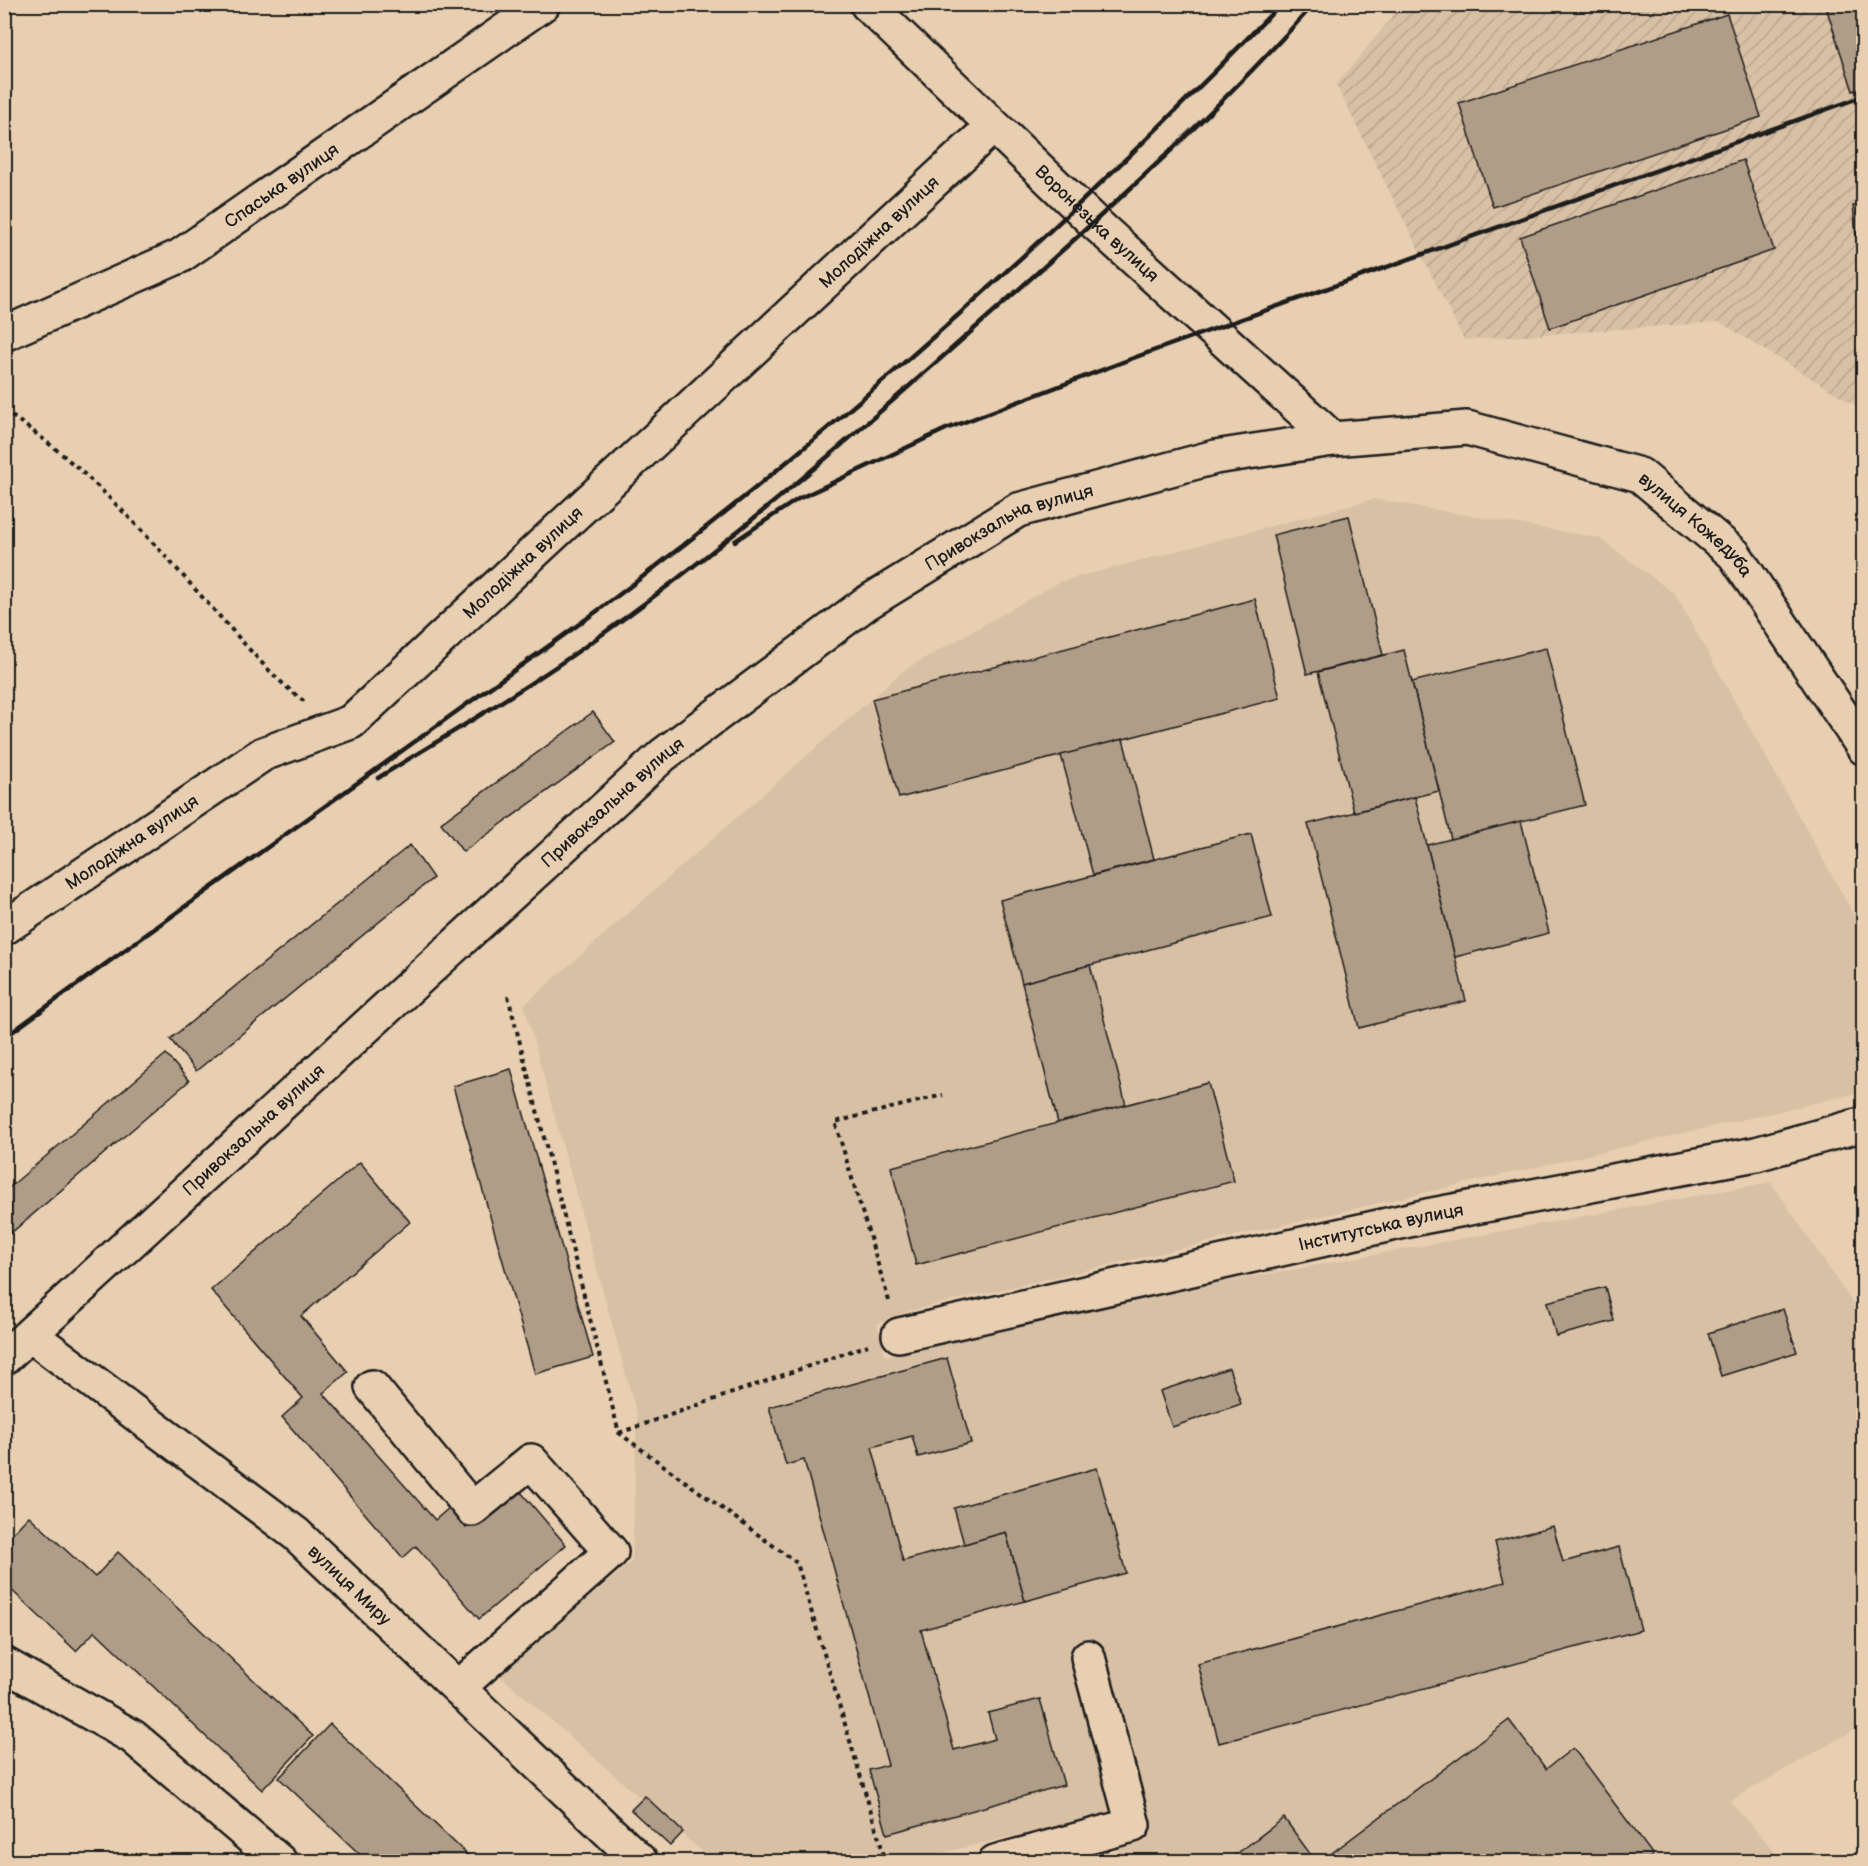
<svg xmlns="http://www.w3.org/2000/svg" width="1868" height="1866" viewBox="0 0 1868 1866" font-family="'Balsamiq Sans',sans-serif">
  <defs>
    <pattern id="industrial-furrows" width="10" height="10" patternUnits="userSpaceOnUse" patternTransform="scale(1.5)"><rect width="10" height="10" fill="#d8c0a5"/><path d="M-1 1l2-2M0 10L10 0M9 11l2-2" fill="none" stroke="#b9a48d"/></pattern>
  </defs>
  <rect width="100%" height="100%" fill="#e9cfb1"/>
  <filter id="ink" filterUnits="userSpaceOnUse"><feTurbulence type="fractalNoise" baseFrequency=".0167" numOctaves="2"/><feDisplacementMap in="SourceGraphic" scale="12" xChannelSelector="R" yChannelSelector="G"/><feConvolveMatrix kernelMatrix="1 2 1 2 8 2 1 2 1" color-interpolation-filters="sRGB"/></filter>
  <g filter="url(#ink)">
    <path fill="#d8c0a5" d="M1374,499L1599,538L1675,594L1863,931V1092L909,1311L877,1324L885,1356L1115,1302L1771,1182L1864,1320L1863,1725L1730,1801L1783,1861H1126L1090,1818L908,1861H713L498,1674L632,1561L637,1415L524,1005L904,670L1059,582Z"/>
    <path fill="url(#industrial-furrows)" d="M1402,5H1863V410L1719,322L1464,340L1336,85Z"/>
    <g fill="#b09d88" stroke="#1c1c1c" stroke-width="1.5">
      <path d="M1825,4H1864V87L1853,91Z"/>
      <path d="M1727,14L1761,117L1493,207L1459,103Z"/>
      <path d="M1743,160L1774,250L1550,328L1520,237Z"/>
      <path d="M1864,205V307L1853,206Z"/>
      <path d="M1349,516L1383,655L1307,674L1273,535Z"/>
      <path d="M1255,599L1280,698L899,798L872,699Z"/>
      <path d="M1546,648L1585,805L1451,839L1412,682Z"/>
      <path d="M1404,650L1439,791L1354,812L1318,672Z"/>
      <path d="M593,712L615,742L463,852L441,823Z"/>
      <path d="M1123,739L1154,859L1093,875L1061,755Z"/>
      <path d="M1415,797L1466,1001L1359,1028L1308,824Z"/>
      <path d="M1521,821L1549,933L1455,957L1427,845Z"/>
      <path d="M1251,834L1272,917L1022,983L1000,900Z"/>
      <path d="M410,845L433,878L196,1071L170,1039Z"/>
      <path d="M1090,965L1126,1105L1058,1123L1022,983Z"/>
      <path d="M166,1054L189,1081L4,1239V1192Z"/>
      <path d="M511,1069L593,1357L535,1374L453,1086Z"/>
      <path d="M1208,1083L1234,1181L916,1265L891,1167Z"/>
      <path d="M360,1162L410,1222L301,1316L348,1372L323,1393L435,1520L449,1508L466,1528L515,1485L566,1545L479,1619L416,1546L403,1558L282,1417L303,1398L211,1290Z"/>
      <path d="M1605,1287L1614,1321L1556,1336L1547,1302Z"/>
      <path d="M1783,1309L1797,1352L1721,1376L1708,1333Z"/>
      <path d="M947,1358L971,1443L918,1457L912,1436L872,1447L903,1561L1006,1532L1025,1601L921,1630L954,1750L995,1739L988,1713L1040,1699L1064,1785L887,1834L869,1770L888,1765L804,1460L786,1465L769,1407Z"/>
      <path d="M1229,1368L1241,1404L1172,1427L1160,1391Z"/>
      <path d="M1097,1468L1126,1573L1025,1601L1006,1532L964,1544L954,1508Z"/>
      <path d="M29,1516L95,1577L118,1552L313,1736L262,1790L95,1631L76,1651L4,1583V1542Z"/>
      <path d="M1553,1526L1563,1562L1619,1547L1641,1630L1219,1743L1198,1664L1505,1582L1495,1542Z"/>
      <path d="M1509,1720L1546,1769L1573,1748L1653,1855L1644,1862H1320Z"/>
      <path d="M330,1724L475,1862H368L279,1778Z"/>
      <path d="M645,1796L683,1832L670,1846L631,1810Z"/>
      <path d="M1284,1818L1316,1862H1226Z"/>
    </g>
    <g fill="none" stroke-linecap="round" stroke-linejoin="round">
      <g stroke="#1c1c1c" stroke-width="38">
        <g id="minor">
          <path id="s1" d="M4,334L180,256L543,4"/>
          <path id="s2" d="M4,928L263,754L351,722L992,127"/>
          <path id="s3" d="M899,1335L1427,1216L1756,1154L1864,1124"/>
          <path d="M372,1387L472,1509L531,1461L611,1552L459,1687"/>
          <path d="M4,1664L133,1737L280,1862"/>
          <path d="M995,1862L1133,1825L1088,1657"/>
        </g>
      </g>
      <g stroke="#1c1c1c" stroke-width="38">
        <g id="major">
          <path id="s4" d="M867,4L1094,222L1333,439"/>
          <path id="s5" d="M32,1336L296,1534L641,1862"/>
          <path id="s6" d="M4,1358L663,755L865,604L1018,510L1215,457L1333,439L1467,428L1640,475L1734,554L1864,748"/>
        </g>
      </g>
      <g stroke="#1c1c1c" stroke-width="4" stroke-dasharray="4.5 4.5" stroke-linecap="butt">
        <path d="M4,411C84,463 149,538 212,608C242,640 270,676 305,702"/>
        <path d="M508,996L619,1433L797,1563L886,1862"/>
        <path d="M889,1301L835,1122L943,1095"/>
        <path d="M619,1433L868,1345"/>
      </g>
      <use href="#minor" stroke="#e9cfb1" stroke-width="33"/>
      <use href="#major" stroke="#e9cfb1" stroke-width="33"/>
      <g stroke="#1c1c1c" stroke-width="4.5">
        <path d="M735,541L798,499L946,429L1136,357L1864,96"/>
        <path d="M378,778C445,736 515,696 580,650C732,544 872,420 1010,297C1116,203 1219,110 1314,4"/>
        <path d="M4,1038C155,927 308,819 460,709C521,665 582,624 641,578C868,404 1082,210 1281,4"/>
      </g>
    </g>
  </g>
  <g text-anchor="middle" stroke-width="4.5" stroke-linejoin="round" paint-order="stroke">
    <g font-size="18" fill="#1c1c1c" stroke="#e9cfb1">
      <text dy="6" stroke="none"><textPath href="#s1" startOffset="316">Спаська вулиця</textPath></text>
      <text dy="6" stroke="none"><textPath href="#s4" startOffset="318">Воронезька вулиця</textPath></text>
      <text dy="6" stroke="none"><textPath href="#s2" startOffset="1126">Молодіжна вулиця</textPath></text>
      <text dy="6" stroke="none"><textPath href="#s6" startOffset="2037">вулиця Кожедуба</textPath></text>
      <text dy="6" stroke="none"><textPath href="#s6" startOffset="1310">Привокзальна вулиця</textPath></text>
      <text dy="6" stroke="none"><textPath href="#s2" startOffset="640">Молодіжна вулиця</textPath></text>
      <text dy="6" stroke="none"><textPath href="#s6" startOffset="824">Привокзальна вулиця</textPath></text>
      <text dy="6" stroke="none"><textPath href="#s2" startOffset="154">Молодіжна вулиця</textPath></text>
      <text dy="6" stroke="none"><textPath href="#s6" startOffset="338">Привокзальна вулиця</textPath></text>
      <text dy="6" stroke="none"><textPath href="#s3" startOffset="494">Інститутська вулиця</textPath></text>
      <text dy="6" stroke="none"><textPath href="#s5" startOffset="404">вулиця Миру</textPath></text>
    </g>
  </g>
  <rect width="1868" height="1866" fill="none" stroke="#e9cfb1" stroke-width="24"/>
  <rect x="12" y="12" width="1844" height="1842" fill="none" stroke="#1c1c1c" stroke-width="2" filter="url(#ink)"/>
</svg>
